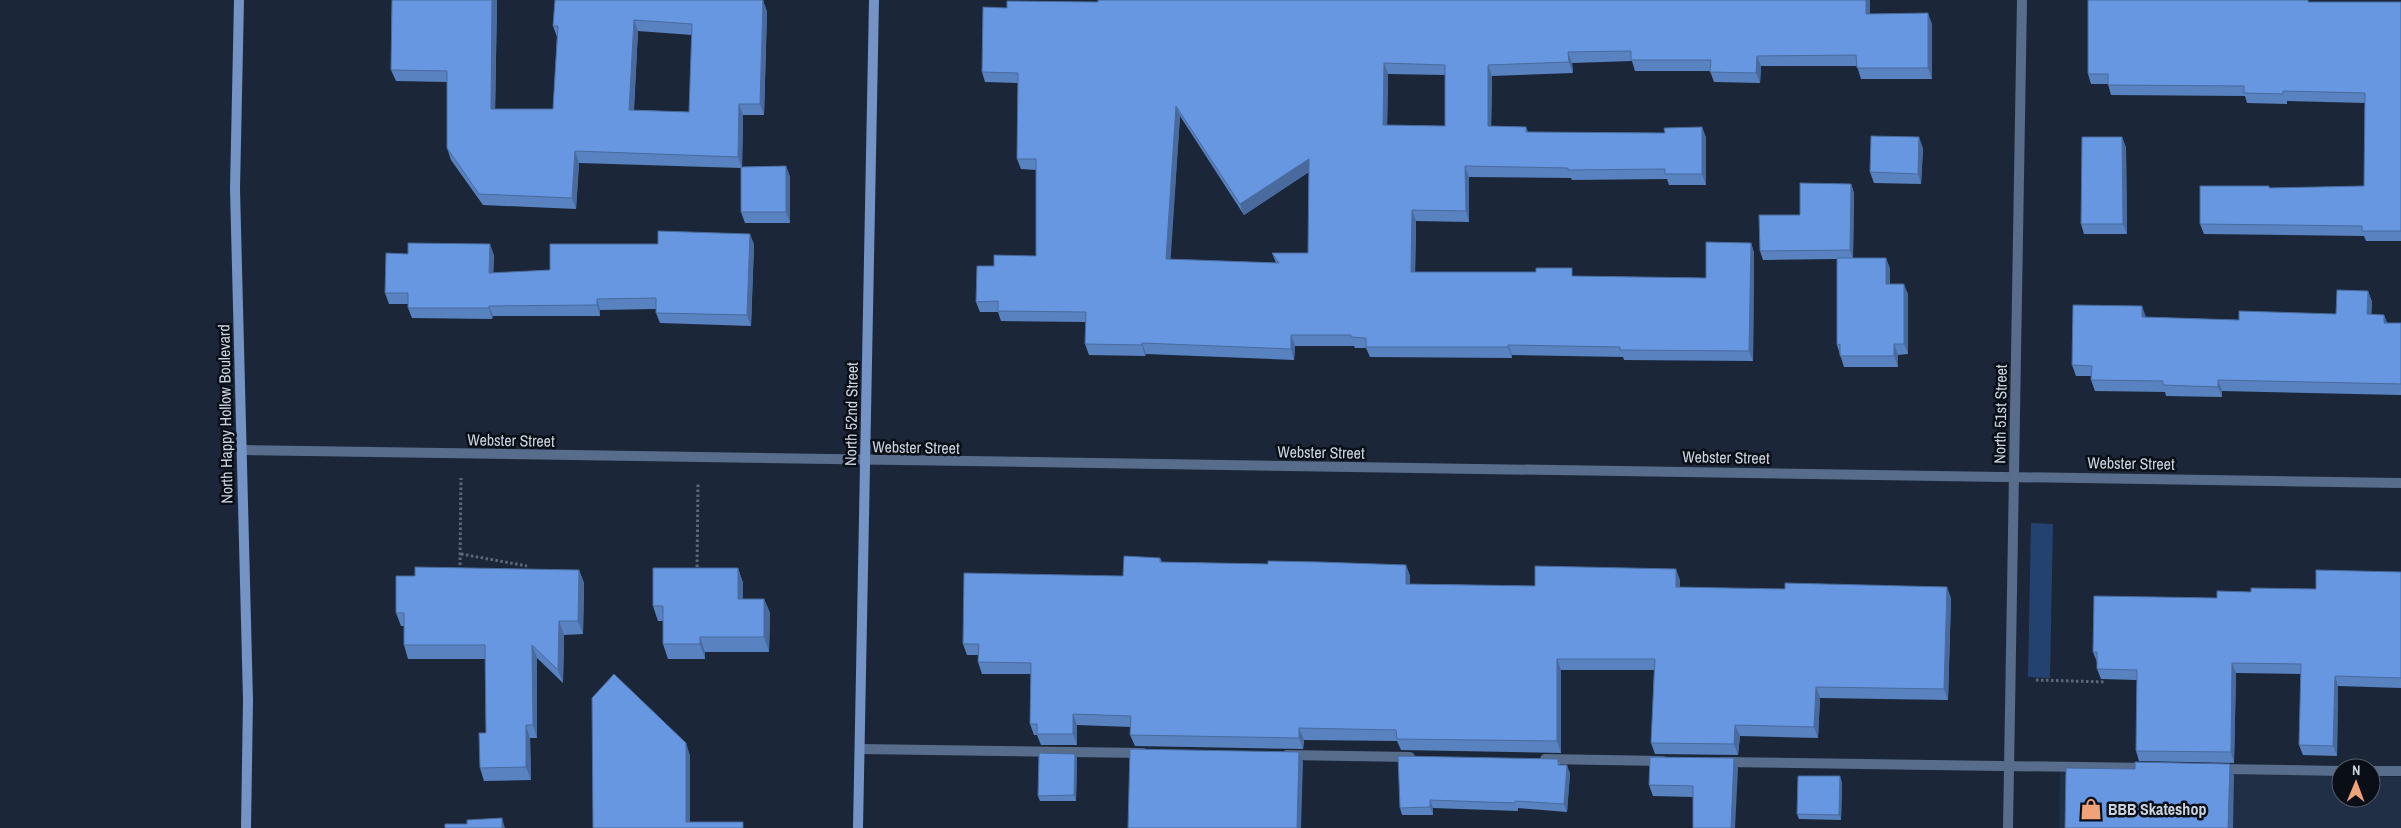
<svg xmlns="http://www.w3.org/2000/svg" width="2401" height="828" viewBox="0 0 2401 828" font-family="'Archivo Narrow',sans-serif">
  <rect width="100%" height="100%" fill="#1b2738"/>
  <path fill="#202f46" d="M2060,772L2341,776V798H2371V777H2401V828H2059Z"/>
  <path fill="#244270" d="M2031,523L2053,524L2050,678L2028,677Z"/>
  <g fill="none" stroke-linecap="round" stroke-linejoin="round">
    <g stroke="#5e6977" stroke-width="3" stroke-dasharray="2.5 2.5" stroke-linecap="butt">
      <path d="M461,554L527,566"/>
      <path d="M460,565L461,478"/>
      <path d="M697,572L698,483"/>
      <path d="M2036,680L2106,682"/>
    </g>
    <g stroke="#586c8b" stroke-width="10">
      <path d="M860,749L1143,753"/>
      <path d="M1287,755L1410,757"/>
      <path d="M1545,759L1663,761"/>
      <path d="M1722,762L2148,768"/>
      <path d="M2220,769L2341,771"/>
      <path d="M2371,771H2401"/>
    </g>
    <g stroke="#586c8b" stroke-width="10">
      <path d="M241,450L2401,483"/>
      <path d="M2008,828L2022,0"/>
    </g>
    <g stroke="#7394c5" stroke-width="10">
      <path d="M239,0L235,189L248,700L246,828"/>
      <path d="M858,828L874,0"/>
    </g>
  </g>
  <g fill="#5982c1" fill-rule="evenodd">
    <path d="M392,0H497L495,109H553L557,37L553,26L767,11L764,115H743L742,167L786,166L790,177V223H745L741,212V168L579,163L576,209L483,205L451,160L447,148V82L396,81L391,70ZM638,31L692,35L689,112L634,110Z"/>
    <path d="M1098,2L1870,14L1932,24V79H1861L1857,66H1761L1760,83L1714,82L1710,71H1635L1632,61L1572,63L1573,73L1492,76L1491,126L1526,127L1528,132L1665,133L1702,127L1706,138V185H1669L1667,179L1572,180L1571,178L1469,177V222L1416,221L1415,272L1575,276L1706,278L1751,243L1754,253L1753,361L1624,360L1623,357L1512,355V358L1370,357L1366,348H1355L1354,346H1295L1294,360L1146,354L1145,356L1089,355L1085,344L1086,322L1001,321L998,312H980L976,302L994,266L1036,256V170L1021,169L1017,159L1018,83L985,82L982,72L1007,8ZM1388,74L1445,75V126L1387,125ZM1180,116L1244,215L1309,172L1308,253H1272L1276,263L1170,259Z"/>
    <path d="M2309,2H2401V241H2366L2364,236L2204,234L2200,224L2269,186L2270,188L2364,186L2365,103L2287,101V104L2247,103L2245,96L2111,95L2108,84H2091L2088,74Z"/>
    <path d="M2122,137L2126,148L2127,234H2084L2081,224Z"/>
    <path d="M1923,148L1921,184L1874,183L1870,172Z"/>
    <path d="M1851,184L1854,193L1853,258H1886L1890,269V284L1908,294V354L1898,355V367H1844L1837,345V259L1763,260L1760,251L1800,215Z"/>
    <path d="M754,244L751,326L660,323L656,313V309L600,310V316H493L492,319L412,318L408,308V304H389L385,293L494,255L493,273L550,270Z"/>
    <path d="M2368,291L2372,302L2371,315H2384L2387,323H2401V395L2222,391V397L2166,396L2165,392L2095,391L2091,380V376H2076L2072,365L2146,317L2239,320L2336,314Z"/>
    <path d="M1160,558L1162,562L1268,564L1406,565L1410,576V584L1535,586L1680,580V587L1951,598L1948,700L1820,698L1818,738L1740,736L1738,755L1655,754L1651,743L1654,670H1561V753L1401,750L1397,741L1304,740L1303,749L1135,746L1130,735L1131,727L1077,725V745H1041L1037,735H1034L1030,724L1031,674H982L978,662V655H967L963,644L1123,576Z"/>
    <path d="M738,568L743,583V599H764L770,613L769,652H705V659H668L663,644V621H658L653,606Z"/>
    <path d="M579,570L584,583L583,634L564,635L563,683L537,658V738H530L531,780L484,781L480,768L486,733L485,659H408L404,645V626H401L396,613L415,576Z"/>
    <path d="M2401,572V688L2338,686L2337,756L2303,755L2299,745L2301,674L2236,673L2234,763L2139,761L2136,751L2137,680L2101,679L2097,669V662L2093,652L2217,598L2251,592L2316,589Z"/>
    <path d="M1075,754L1077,759L1076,801H1040L1038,796Z"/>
    <path d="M1734,758L1738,769L1693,797L1653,796L1649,785Z"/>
    <path d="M1558,759L1560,765L1570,773L1567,812L1518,808V811L1433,808V815H1402L1400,808Z"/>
    <path d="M1842,782L1841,820L1799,819L1797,814Z"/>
  </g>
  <g fill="#486a9d">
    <path d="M492,0H497L495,121L491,109Z"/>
    <path d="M763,0L767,11L764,115L760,104Z"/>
    <path d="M1866,0H1870V24L1866,14Z"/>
    <path d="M1928,13L1932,24V79L1928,68Z"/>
    <path d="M634,20L638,31L633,122L629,110Z"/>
    <path d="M1568,52L1572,63L1573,73L1569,62Z"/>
    <path d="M1757,56L1761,66L1760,83L1756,73Z"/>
    <path d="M1384,63L1388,74L1387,135L1383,125Z"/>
    <path d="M1488,65L1492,76L1491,137L1488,126Z"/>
    <path d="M739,104L743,115L742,168L738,157Z"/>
    <path d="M1176,106L1180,116L1170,269L1166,259Z"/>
    <path d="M1702,127L1706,138V185L1702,174Z"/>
    <path d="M1919,137L1923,148L1921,184L1918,174Z"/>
    <path d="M2122,137L2126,148L2127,234L2123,224Z"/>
    <path d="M575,151L579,163L576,209L572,198Z"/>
    <path d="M1309,159L1313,169L1244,215L1240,204Z"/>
    <path d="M786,166L790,177V223L786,212Z"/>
    <path d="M1465,166L1469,177V222L1466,211Z"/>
    <path d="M1851,184L1854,193L1853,259L1850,250Z"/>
    <path d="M1412,210L1416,221L1415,282L1411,272Z"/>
    <path d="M750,234L754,244L751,326L747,315Z"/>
    <path d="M1751,243L1754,253L1753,361L1749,351Z"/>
    <path d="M490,244L494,255L493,284L489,273Z"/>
    <path d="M1886,258L1890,269V294L1886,284Z"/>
    <path d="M1904,284L1908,294V354L1904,344Z"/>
    <path d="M2368,291L2372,302L2371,325L2367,314Z"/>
    <path d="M597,299L600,310V316L597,305Z"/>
    <path d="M489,306L493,316L492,319L489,308Z"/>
    <path d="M2142,306L2146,317V328L2142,317Z"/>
    <path d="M2384,315L2388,325L2384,323Z"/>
    <path d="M1291,335L1295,346L1294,360L1291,349Z"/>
    <path d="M1142,343L1146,354L1145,356L1142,345Z"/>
    <path d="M1894,344L1898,355V367L1894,356Z"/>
    <path d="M1508,345L1512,355V358L1508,347Z"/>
    <path d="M2218,380L2222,391V397L2218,387Z"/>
    <path d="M1406,565L1410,576V595L1406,584Z"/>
    <path d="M738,568L743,583V614L738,599Z"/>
    <path d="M1676,569L1680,580V598L1676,587Z"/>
    <path d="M579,570L584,583L583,634L578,621Z"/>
    <path d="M1947,587L1951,598L1948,700L1944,689Z"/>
    <path d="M764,599L770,613L769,652L764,637Z"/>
    <path d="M559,621L564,635L563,683L558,670Z"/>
    <path d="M700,637L705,652V659L700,644Z"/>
    <path d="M532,645L537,658V738L533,725Z"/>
    <path d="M1557,659L1561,670V753L1557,741Z"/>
    <path d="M2232,663L2236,673L2234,763L2231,752Z"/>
    <path d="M2335,676L2338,686L2337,756L2333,746Z"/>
    <path d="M1816,687L1820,698L1818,738L1814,727Z"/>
    <path d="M1073,714L1077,725V745L1073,734Z"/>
    <path d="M526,725L530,738L531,780L526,767Z"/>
    <path d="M1735,725L1740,736L1738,755L1734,744Z"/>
    <path d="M1299,728L1304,740L1303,749L1299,738Z"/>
    <path d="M686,743L690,755V828L686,822Z"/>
    <path d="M1299,752L1303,762L1301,828H1297Z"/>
    <path d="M1075,754L1077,759L1076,801L1074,795Z"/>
    <path d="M1734,758L1738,769L1735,828H1731Z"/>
    <path d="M2230,764L2234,776L2233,828H2228Z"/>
    <path d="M1567,765L1570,773L1567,812L1564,804Z"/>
    <path d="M1840,776L1842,782L1841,820L1839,815Z"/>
    <path d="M1430,800L1433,808V815L1430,807Z"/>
    <path d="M502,818L505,828H502Z"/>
  </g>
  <g fill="#6797e0" stroke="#486a9d" fill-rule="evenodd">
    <path d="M392,0H492L491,109H553L558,26H553L555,0H763L760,104H739L738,157L575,151L572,198L479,194L447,148V71L391,70ZM634,20L692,24L689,112L629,110Z"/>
    <path d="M1098,0H1866V14L1928,13V68H1857L1856,55L1757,56L1756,73L1710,72L1711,60H1631V51L1568,52L1569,62L1488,65V126L1526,127V132L1665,133L1664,128L1702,127V174H1665V169L1568,170V168L1465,166L1466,211L1412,210L1411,272H1536V268H1572V276L1706,278V242L1751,243L1749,351L1620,350V347L1508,345V347H1366V338L1351,337V335H1291V349L1142,343V345L1085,344L1086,312L998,311V301L976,302L977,266H994V255L1036,256V159H1017L1018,73L982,72L983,7L1007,8V1L1098,2ZM1384,63L1445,65V126L1383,125ZM1176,106L1240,204L1309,159L1308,253H1272L1279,263L1166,259Z"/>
    <path d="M2088,0H2308V2H2401V231H2362V226L2200,224V186H2269V188L2364,186L2365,93L2283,91V94L2244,93V86L2108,85V74H2088Z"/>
    <path d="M1871,136L1919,137L1918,174L1870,172Z"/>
    <path d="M2082,137H2122L2123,224H2081Z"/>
    <path d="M786,166V212H741V167Z"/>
    <path d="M1800,183L1851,184L1850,250L1760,251L1759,215H1800Z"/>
    <path d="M658,231L750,234L747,315L656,313V298L597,299V305L489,306V308H408V293H385L386,253L408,254V243L490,244L489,273L550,270V244H658Z"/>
    <path d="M1837,258H1886V284H1904V344H1894V356H1840V344L1837,345Z"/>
    <path d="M2337,290L2368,291L2367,314L2384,315V323H2401V384L2218,380V387L2163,385V381L2091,380L2092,366L2072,365L2073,305L2142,306V317L2239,320V311L2336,314Z"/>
    <path d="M1124,556L1160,558V562L1268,564V561L1320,562L1406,565V584L1535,586V566L1676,569V587L1785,589V583L1947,587L1944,689L1816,687L1814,727L1735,725L1734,744L1651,743L1655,659H1557V741L1397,739L1396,730L1299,728V738L1130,735L1131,716L1073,714V734H1037V724H1030L1031,663L978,662L979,644H963L964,573L1123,576Z"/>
    <path d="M415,567L579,570L578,621H559L558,670L532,645L533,725H526V767L480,768L479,733H486L485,645H404V613H396V576H415Z"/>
    <path d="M653,568H738V599H764V637H700V644H663V606H653Z"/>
    <path d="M2316,570L2401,572V678L2335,676L2333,746L2299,745L2301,664L2232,663L2231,752L2136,751L2137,670L2097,669V652H2093L2094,596L2217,598V591L2251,592V588L2316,589Z"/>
    <path d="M614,674L686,743V822H743V828H593L592,698Z"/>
    <path d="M1130,749L1299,752L1297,828H1128Z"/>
    <path d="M1039,753L1075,754L1074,795L1038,796Z"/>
    <path d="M1398,756L1558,759V765H1567L1564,804L1515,801V803L1430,800V807L1400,808Z"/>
    <path d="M1650,757L1734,758L1731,828H1693V786L1649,785Z"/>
    <path d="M2135,762L2230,764L2228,828H2065L2066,768L2135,769Z"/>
    <path d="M1798,776H1840L1839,815L1797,814Z"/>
    <path d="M502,818V828H445V824H467V820Z"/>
  </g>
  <defs>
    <g id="shop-bare" transform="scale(1.725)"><path d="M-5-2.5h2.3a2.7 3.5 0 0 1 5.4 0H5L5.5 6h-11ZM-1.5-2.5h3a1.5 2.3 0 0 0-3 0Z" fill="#f0a279" stroke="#0a0f17" stroke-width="2.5" paint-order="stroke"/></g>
  </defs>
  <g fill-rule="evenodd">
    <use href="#shop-bare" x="2091" y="809"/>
  </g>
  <g text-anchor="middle" stroke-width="5" stroke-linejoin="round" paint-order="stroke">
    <g font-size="16" fill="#cbd3de" stroke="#0a0f17">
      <text transform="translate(225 414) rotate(-91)" y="6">North Happy Hollow Boulevard</text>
      <text transform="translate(851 414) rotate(-89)" y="6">North 52nd Street</text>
      <text transform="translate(2000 414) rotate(-89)" y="6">North 51st Street</text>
      <text transform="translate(511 440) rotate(1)" y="6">Webster Street</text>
      <text transform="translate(916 447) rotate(1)" y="6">Webster Street</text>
      <text transform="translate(1321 452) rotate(1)" y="6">Webster Street</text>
      <text transform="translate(1726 457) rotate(1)" y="6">Webster Street</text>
      <text transform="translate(2131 463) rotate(1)" y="6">Webster Street</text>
    </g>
    <g font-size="16" font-weight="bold" fill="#cbd3de" stroke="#0a0f17" text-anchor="start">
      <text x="2108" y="815">BBB Skateshop</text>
    </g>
  </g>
  <g transform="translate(2356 783) rotate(1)"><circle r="24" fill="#0a0f17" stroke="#575d67"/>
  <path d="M0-4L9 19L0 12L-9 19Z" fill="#f0a279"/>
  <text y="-8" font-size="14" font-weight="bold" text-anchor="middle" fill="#cbd3de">N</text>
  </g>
</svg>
